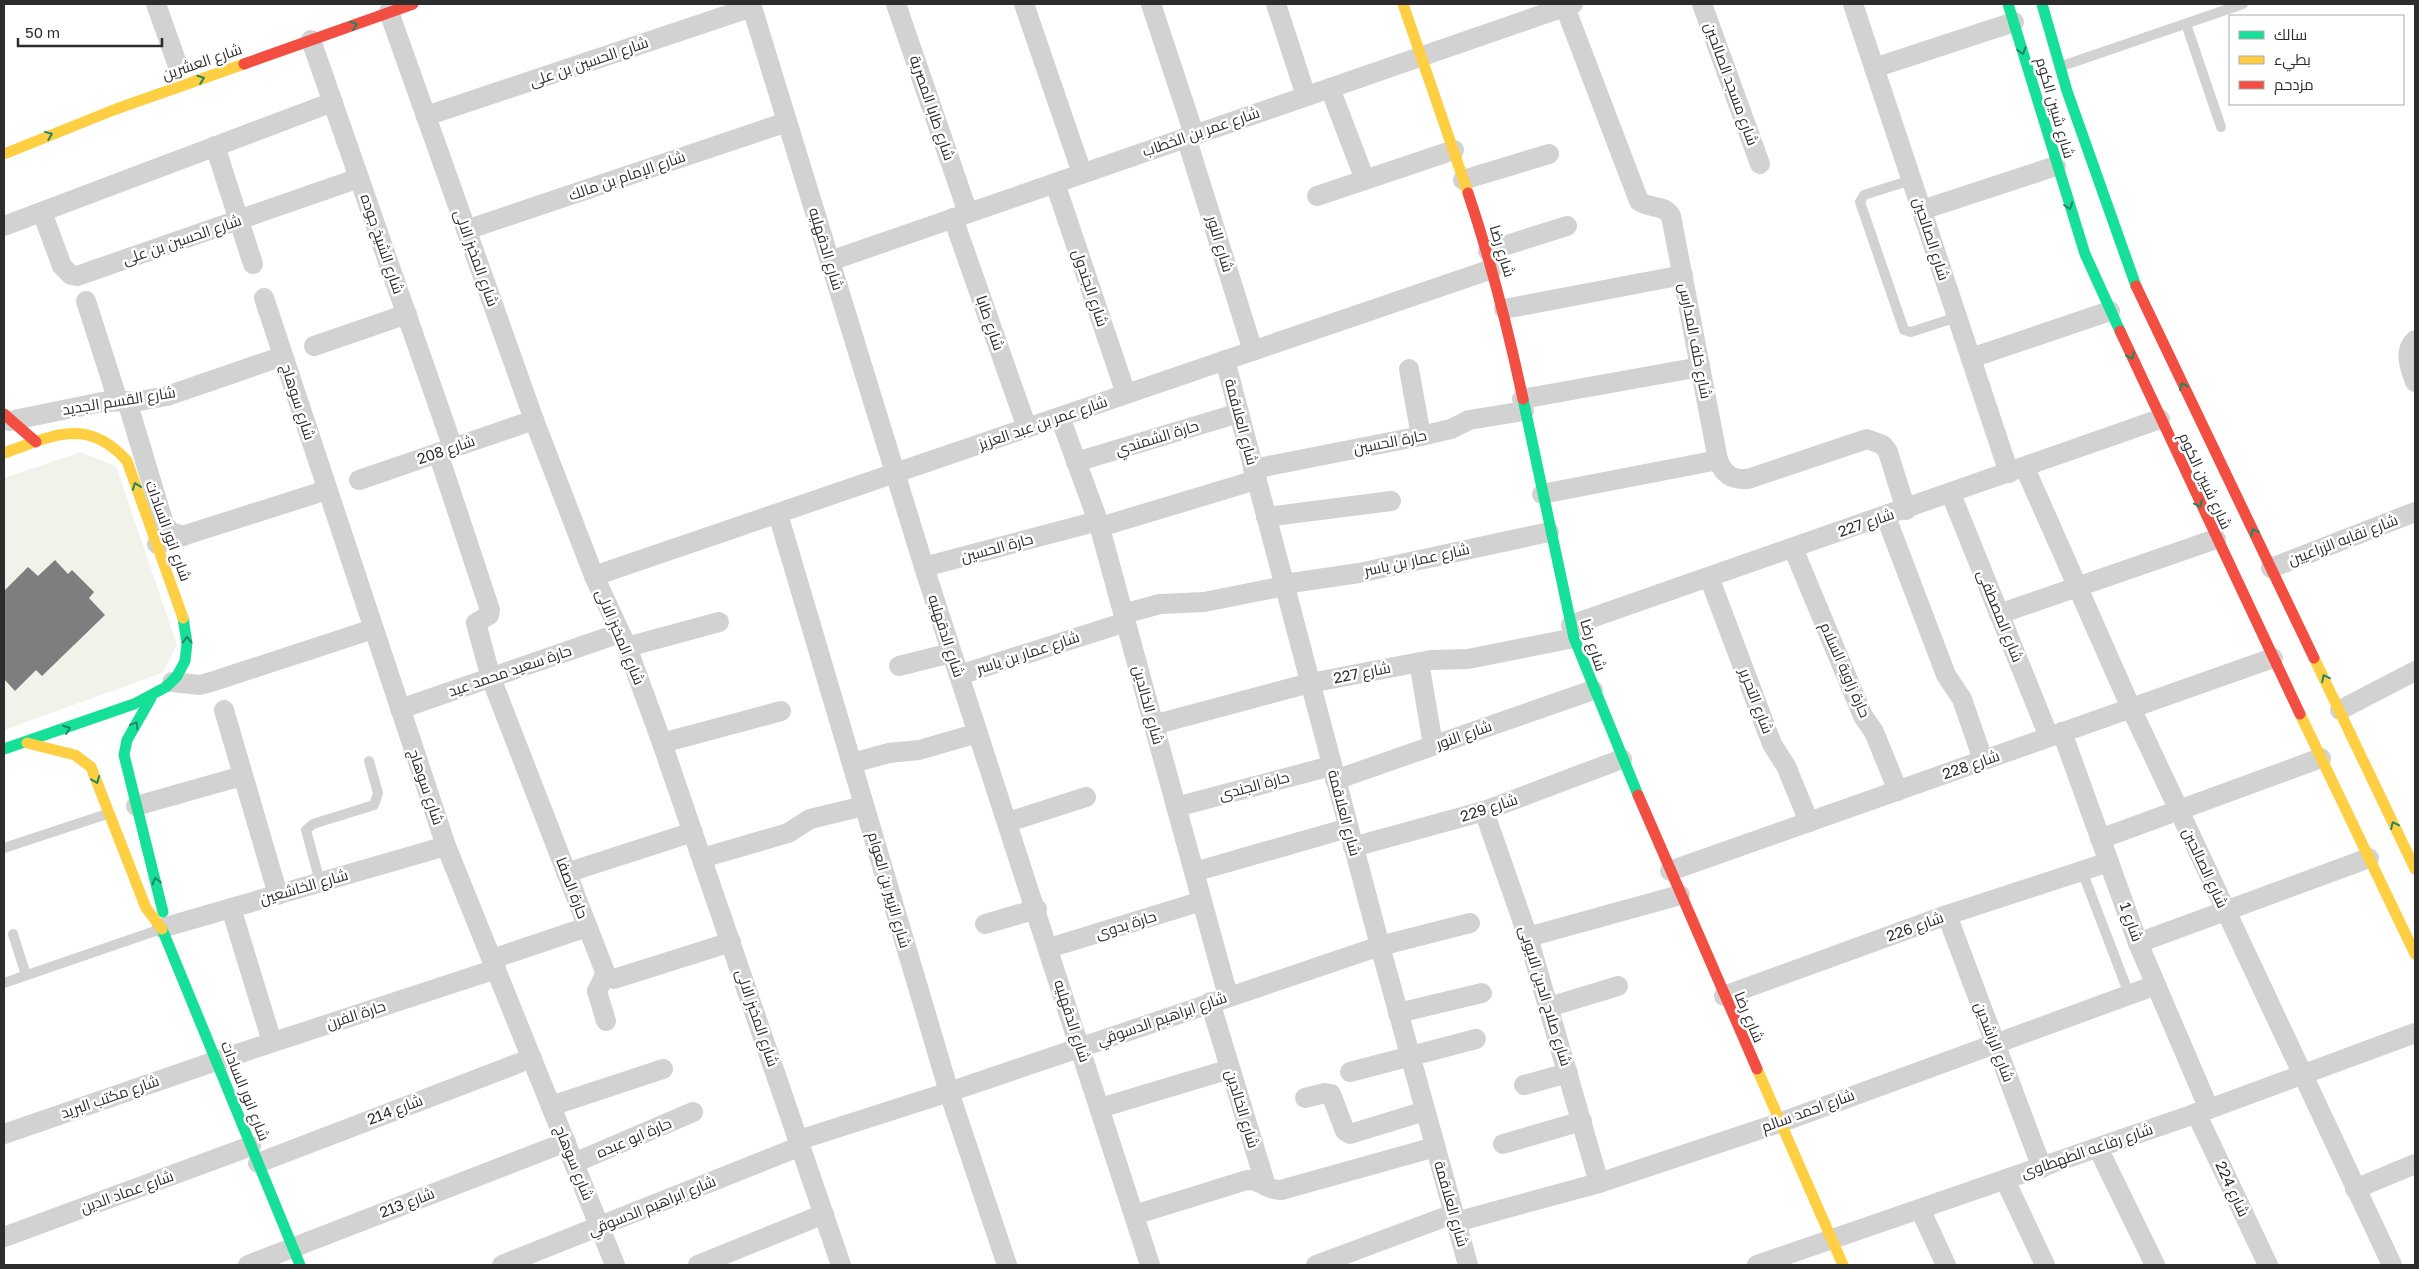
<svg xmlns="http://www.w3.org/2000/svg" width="2419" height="1269" viewBox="0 0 2419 1269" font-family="'Golos Text',Cairo,sans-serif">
  <rect width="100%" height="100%" fill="#fff"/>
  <path fill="#f1f3eb" d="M81,452L116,466L177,645L162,673L4,730V478Z"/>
  <path fill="#7e7e7e" d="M55,560L68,574L72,570L94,592L89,598L105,615L42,676L36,670L15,691L4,679V591L28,567L38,576Z"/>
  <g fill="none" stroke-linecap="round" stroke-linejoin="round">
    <g stroke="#d2d2d2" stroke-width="10">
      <path d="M2186,24L2221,127"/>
      <path d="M2062,66L2243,4"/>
      <path d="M1911,180L1864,195L1860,202L1904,330L1911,332L1957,317"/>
      <path d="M4,848L107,814"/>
      <path d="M2082,871L2129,994"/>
      <path d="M320,882L306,830L313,824L374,805L378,793L369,761"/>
      <path d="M13,934L26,975"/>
      <path d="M4,983L161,929"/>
    </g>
    <g stroke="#d2d2d2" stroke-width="20">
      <path d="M156,4L179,69"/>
      <path d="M751,4L924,567L1150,1265"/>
      <path d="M896,4L968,213"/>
      <path d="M1024,4L1082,173"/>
      <path d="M1151,4L1194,134"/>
      <path d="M1276,4L1306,96"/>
      <path d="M1702,4L1760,164"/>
      <path d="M1853,4L2009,473"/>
      <path d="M1565,7L1639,201C1649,209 1664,204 1671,216L1718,460C1724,475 1732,480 1748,479L1867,439L1883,445L1888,452L1906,510"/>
      <path d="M389,12L534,420L594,576L627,647L662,743L841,1265"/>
      <path d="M311,40L453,448"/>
      <path d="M1874,68L2014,22"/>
      <path d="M1330,88L1365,180"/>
      <path d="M426,116L752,7"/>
      <path d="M1186,137L1253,351"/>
      <path d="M215,146L253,264"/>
      <path d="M1463,180L1549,154"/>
      <path d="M1055,183L1126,394"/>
      <path d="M1317,196L1454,150"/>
      <path d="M1922,210L2056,166"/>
      <path d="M42,212L62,266L71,275L77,276L359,178"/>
      <path d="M953,218L1027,428"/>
      <path d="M4,226L333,102"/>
      <path d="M466,230L787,122"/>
      <path d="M1488,251L1567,226"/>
      <path d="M830,261L1573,4"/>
      <path d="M264,298L446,846L615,1265"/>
      <path d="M86,301L118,401"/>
      <path d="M1504,309L1683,275"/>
      <path d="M2415,340C2403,351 2410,368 2415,382"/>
      <path d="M314,346L407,314"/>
      <path d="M1971,358L2110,311"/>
      <path d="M1225,360L1380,946L1468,1265"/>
      <path d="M1409,369L1421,436"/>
      <path d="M1522,399L1700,367"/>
      <path d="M127,401L164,524L171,532L184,536"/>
      <path d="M1060,417L1098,521L1228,996"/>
      <path d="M9,421L102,402L139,401L167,396L283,356"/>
      <path d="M438,453L490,610L489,615L476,623L491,678L607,977L614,979L731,942"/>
      <path d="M1076,462L1239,413"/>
      <path d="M2025,468L2131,708L2392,1265"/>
      <path d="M1253,469L1421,436L1451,429L1469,420L1524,411"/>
      <path d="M359,480L534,420"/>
      <path d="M1542,494L1718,460"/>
      <path d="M1951,494L2049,737"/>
      <path d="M778,514L949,1092L1007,1265"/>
      <path d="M1266,517L1391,501"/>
      <path d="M1886,517L1946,675L1962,699L1983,760"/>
      <path d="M1100,527L1256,480"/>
      <path d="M157,544L327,490"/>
      <path d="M1793,548L1863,716L1874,732L1898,791"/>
      <path d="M924,567L1098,521"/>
      <path d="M2271,568L2415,512"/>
      <path d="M594,576L1492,269"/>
      <path d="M1709,577L1772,744L1786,766L1809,822"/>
      <path d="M1284,584L1359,573L1549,532"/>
      <path d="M1123,614L1160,604L1204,602L1285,586"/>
      <path d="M1999,614L2216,539"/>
      <path d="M1571,625L2160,419"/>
      <path d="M627,647L719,622"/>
      <path d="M1419,662L1433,745"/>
      <path d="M899,666L951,653"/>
      <path d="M959,675L1126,622"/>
      <path d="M172,682L200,685L214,681L373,629"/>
      <path d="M400,709L620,633"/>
      <path d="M224,710L278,895"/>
      <path d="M2340,710L2415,671"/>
      <path d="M1153,725L1310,683L1431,660L1468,659L1574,638"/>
      <path d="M2062,732L2138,943L2209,1109"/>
      <path d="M662,743L781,711"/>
      <path d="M852,763L889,753L919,750L978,733"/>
      <path d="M1335,780L1593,690"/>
      <path d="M136,806L242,776"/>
      <path d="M1176,807L1331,766"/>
      <path d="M1484,811L1528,937L1599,1183"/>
      <path d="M1008,822L1086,797"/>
      <path d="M2100,839L2321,758"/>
      <path d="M1353,847L1484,811L1622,759"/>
      <path d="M702,858L788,833L810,819L864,806"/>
      <path d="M1670,871L2273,658"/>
      <path d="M1194,872L1348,828"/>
      <path d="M566,873L693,832"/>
      <path d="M231,908L272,1042"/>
      <path d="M1947,915L2042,1168"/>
      <path d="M985,924L1037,909"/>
      <path d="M162,928L446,846"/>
      <path d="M1528,937L1680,895"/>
      <path d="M2138,943L2369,858"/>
      <path d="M1049,948L1202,901"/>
      <path d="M492,959L587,927"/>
      <path d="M605,975L597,991L606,1021"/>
      <path d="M1724,996L1947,915L2109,862"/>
      <path d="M1210,1002L1266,1186"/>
      <path d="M1549,1007L1618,986"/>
      <path d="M1398,1013L1482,993"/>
      <path d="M1350,1072L1476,1039"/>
      <path d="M1524,1085L1568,1073"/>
      <path d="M1305,1098L1325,1093L1331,1094L1345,1131L1350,1134L1425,1111"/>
      <path d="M551,1106L663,1069"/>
      <path d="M1100,1108L1230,1069"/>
      <path d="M2196,1113L2268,1265"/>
      <path d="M4,1134L216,1061L496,969"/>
      <path d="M799,1140L949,1092L1380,946L1470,923"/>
      <path d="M1503,1144L1582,1121"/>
      <path d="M2098,1148L2155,1265"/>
      <path d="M258,1163L532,1058"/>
      <path d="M574,1163L693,1112"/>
      <path d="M2005,1180L2045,1265"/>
      <path d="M2355,1189L2415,1164"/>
      <path d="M1920,1209L1946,1265"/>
      <path d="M1134,1215L1247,1180C1261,1179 1268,1191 1281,1190L1435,1147"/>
      <path d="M1456,1222L1599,1183L1779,1123L2156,985"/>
      <path d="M4,1237L251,1146"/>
      <path d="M248,1265L566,1142"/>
      <path d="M502,1265L801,1146"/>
      <path d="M698,1265L824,1214"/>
      <path d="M1316,1265L1453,1214"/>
      <path d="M1757,1265L2209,1109L2415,1033"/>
    </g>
    <g stroke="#16e098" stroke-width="11">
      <path d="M2008,4L2085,254L2120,331"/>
      <path d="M2042,4L2067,91L2136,286"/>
      <path d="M1523,399L1574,638L1638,795"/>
      <path d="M151,698L127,740L124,755L163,912"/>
      <path d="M4,749L134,704L166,687L177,676L185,661L187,643L183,618"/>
      <path d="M162,929L300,1265"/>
    </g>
    <g stroke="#ffcf43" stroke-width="11">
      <path d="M1403,4L1468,193"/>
      <path d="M4,154L116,109L244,64"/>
      <path d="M4,453C53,436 87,416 127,461L183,618"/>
      <path d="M2314,658L2415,869"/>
      <path d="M2300,714L2415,954"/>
      <path d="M27,743L75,755L91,767L146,908L162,929"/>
      <path d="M1757,1069L1843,1265"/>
    </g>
    <g stroke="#f24e42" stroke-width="11">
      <path d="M244,64L413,4"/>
      <path d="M1468,193C1491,261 1508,329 1523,399"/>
      <path d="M2136,286L2314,658"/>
      <path d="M2120,331L2300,714"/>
      <path d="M4,414L36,442"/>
      <path d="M1638,795L1757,1069"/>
    </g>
  </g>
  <defs><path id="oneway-chevron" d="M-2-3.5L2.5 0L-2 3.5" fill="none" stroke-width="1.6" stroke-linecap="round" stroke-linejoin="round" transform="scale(1.25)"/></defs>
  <g stroke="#228662">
    <use href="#oneway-chevron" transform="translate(354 25) rotate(-20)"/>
    <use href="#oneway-chevron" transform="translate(2022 51) rotate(74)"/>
    <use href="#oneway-chevron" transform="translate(201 79) rotate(-19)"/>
    <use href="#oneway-chevron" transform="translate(49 135) rotate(-22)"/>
    <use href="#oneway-chevron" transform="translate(2069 206) rotate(72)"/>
    <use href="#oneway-chevron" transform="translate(2131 356) rotate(66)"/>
    <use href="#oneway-chevron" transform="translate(2183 386) rotate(-115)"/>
    <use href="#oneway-chevron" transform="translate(136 486) rotate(-110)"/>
    <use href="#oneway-chevron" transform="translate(2199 504) rotate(65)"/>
    <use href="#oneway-chevron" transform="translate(2254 532) rotate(-116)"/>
    <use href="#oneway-chevron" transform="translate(187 640) rotate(-91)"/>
    <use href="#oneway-chevron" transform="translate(2325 678) rotate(-116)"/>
    <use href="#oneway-chevron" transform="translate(135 725) rotate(-59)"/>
    <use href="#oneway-chevron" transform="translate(67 729) rotate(-20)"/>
    <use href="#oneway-chevron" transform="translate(96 780) rotate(68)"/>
    <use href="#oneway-chevron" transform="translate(2394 825) rotate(-115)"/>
    <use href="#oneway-chevron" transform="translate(156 881) rotate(-104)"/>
  </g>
  <g text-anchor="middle" stroke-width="5" stroke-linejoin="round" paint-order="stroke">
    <g font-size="15" fill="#2d2d2d" stroke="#fff">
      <text transform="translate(202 62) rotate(-19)" y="5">شارع العشرين</text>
      <text transform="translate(589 62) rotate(-19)" y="5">شارع الحسين بن على</text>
      <text transform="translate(1731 84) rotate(70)" y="5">شارع مسجد الصالحين</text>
      <text transform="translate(932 108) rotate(71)" y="5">شارع طابا المصرية</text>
      <text transform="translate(2055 108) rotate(74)" y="5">شارع شبين الكوم</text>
      <text transform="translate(1201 132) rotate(-19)" y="5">شارع عمر بن الخطاب</text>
      <text transform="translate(627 176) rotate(-19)" y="5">شارع الإمام بن مالك</text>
      <text transform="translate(1931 239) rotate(72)" y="5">شارع الصالحين</text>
      <text transform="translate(182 240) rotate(-19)" y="5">شارع الحسين بن على</text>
      <text transform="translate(382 244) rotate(71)" y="5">شارع الشيخ جوده</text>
      <text transform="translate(1220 244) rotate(73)" y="5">شارع النور</text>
      <text transform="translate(826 249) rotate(73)" y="5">شارع الدقهليه</text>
      <text transform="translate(1502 251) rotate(73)" y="5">شارع رضا</text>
      <text transform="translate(476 258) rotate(70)" y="5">شارع المخبز الالى</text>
      <text transform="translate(1090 288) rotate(71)" y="5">شارع الجندول</text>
      <text transform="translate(990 323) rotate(71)" y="5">شارع طابا</text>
      <text transform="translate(1695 341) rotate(79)" y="5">شارع خلف المدارس</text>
      <text transform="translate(119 401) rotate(-9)" y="5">شارع القسم الجديد</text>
      <text transform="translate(298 402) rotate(72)" y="5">شارع سوهاج</text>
      <text transform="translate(1241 422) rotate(75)" y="5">شارع العلاقمة</text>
      <text transform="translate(1043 423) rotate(-19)" y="5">شارع عمر بن عبد العزيز</text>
      <text transform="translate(1157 438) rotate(-17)" y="5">حارة الشمندي</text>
      <text transform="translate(1390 442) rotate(-11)" y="5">حارة الحسين</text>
      <text transform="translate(446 450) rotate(-19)" y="5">شارع 208</text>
      <text transform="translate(2205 481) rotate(65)" y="5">شارع شبين الكوم</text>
      <text transform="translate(1866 523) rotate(-19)" y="5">شارع 227</text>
      <text transform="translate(168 531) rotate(70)" y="5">شارع انور السادات</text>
      <text transform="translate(2343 540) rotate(-21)" y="5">شارع نقابه الزراعيين</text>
      <text transform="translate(997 548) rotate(-15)" y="5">حارة الحسين</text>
      <text transform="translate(1417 560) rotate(-12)" y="5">شارع عمار بن ياسر</text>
      <text transform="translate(2000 616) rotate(68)" y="5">شارع المصطفى</text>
      <text transform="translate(946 636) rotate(72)" y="5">شارع الدقهليه</text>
      <text transform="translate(620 637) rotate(67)" y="5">شارع المخبز الالى</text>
      <text transform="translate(1593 645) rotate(72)" y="5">شارع رضا</text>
      <text transform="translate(1028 653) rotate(-18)" y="5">شارع عمار بن ياسر</text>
      <text transform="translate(1845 670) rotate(66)" y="5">حارة زاوية السلام</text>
      <text transform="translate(510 671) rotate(-19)" y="5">حارة سعيد محمد عيد</text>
      <text transform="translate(1362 673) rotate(-11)" y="5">شارع 227</text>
      <text transform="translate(1756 701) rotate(69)" y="5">شارع التحرير</text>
      <text transform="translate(1148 705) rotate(75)" y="5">شارع الخالدين</text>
      <text transform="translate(1464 735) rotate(-19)" y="5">شارع النور</text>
      <text transform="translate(1971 765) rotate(-19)" y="5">شارع 228</text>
      <text transform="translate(1254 786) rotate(-15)" y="5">حارة الجندى</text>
      <text transform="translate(426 787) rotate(71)" y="5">شارع سوهاج</text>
      <text transform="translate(1489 808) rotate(-18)" y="5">شارع 229</text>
      <text transform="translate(1344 813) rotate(75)" y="5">شارع العلاقمة</text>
      <text transform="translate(2205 868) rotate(65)" y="5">شارع الصالحين</text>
      <text transform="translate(304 887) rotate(-16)" y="5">شارع الخاشعين</text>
      <text transform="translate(572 888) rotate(69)" y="5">حارة الصفا</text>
      <text transform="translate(889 890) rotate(74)" y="5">شارع الزبير بن العوام</text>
      <text transform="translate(2131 922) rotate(70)" y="5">شارع 1</text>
      <text transform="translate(1126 925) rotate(-17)" y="5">حارة بدوى</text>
      <text transform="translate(1915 927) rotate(-20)" y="5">شارع 226</text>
      <text transform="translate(1545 996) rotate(73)" y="5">شارع صلاح الدين الايوبى</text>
      <text transform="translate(356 1015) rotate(-18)" y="5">حارة الفرن</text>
      <text transform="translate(1749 1017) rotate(67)" y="5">شارع رضا</text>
      <text transform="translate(757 1018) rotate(71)" y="5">شارع المخبز الالى</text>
      <text transform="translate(1162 1019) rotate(-19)" y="5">شارع ابراهيم الدسوقي</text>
      <text transform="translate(1072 1021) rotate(72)" y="5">شارع الدقهليه</text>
      <text transform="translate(1994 1042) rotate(69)" y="5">شارع الراشدين</text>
      <text transform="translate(245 1091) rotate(68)" y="5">شارع انور السادات</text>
      <text transform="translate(110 1097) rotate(-19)" y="5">شارع مكتب البريد</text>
      <text transform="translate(1242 1109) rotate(73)" y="5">شارع الخالدين</text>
      <text transform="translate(395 1110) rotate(-21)" y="5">شارع 214</text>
      <text transform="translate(1808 1111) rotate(-20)" y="5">شارع احمد سالم</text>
      <text transform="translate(634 1138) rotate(-23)" y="5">حارة ابو عبده</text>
      <text transform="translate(2087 1151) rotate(-19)" y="5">شارع رفاعه الطهطاوى</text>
      <text transform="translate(574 1163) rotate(68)" y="5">شارع سوهاج</text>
      <text transform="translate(2232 1189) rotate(65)" y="5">شارع 224</text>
      <text transform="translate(127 1192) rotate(-20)" y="5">شارع عماد الدين</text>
      <text transform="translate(407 1203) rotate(-21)" y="5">شارع 213</text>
      <text transform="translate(1451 1204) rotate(74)" y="5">شارع العلاقمة</text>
      <text transform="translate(652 1206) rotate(-22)" y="5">شارع ابراهيم الدسوقي</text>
    </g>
  </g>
  <rect width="2419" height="1269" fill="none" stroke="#2d2d2d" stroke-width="10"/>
  <rect x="2229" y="15" width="175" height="90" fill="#ffffff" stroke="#ababab"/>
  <rect x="2239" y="31" width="25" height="8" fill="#16e098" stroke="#ababab"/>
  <text x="2274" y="40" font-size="15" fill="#2d2d2d">سالك</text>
  <rect x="2239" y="56" width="25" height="8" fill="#ffcf43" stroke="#ababab"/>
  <text x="2274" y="65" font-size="15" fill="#2d2d2d">بطيء</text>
  <rect x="2239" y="81" width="25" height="8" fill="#f24e42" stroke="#ababab"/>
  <text x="2274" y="90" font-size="15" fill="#2d2d2d">مزدحم</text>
  <path d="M18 38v8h144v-8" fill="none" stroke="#2d2d2d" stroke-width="2.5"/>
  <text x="25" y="38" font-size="15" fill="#2d2d2d" stroke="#ffffff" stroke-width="4" paint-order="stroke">50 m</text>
</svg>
